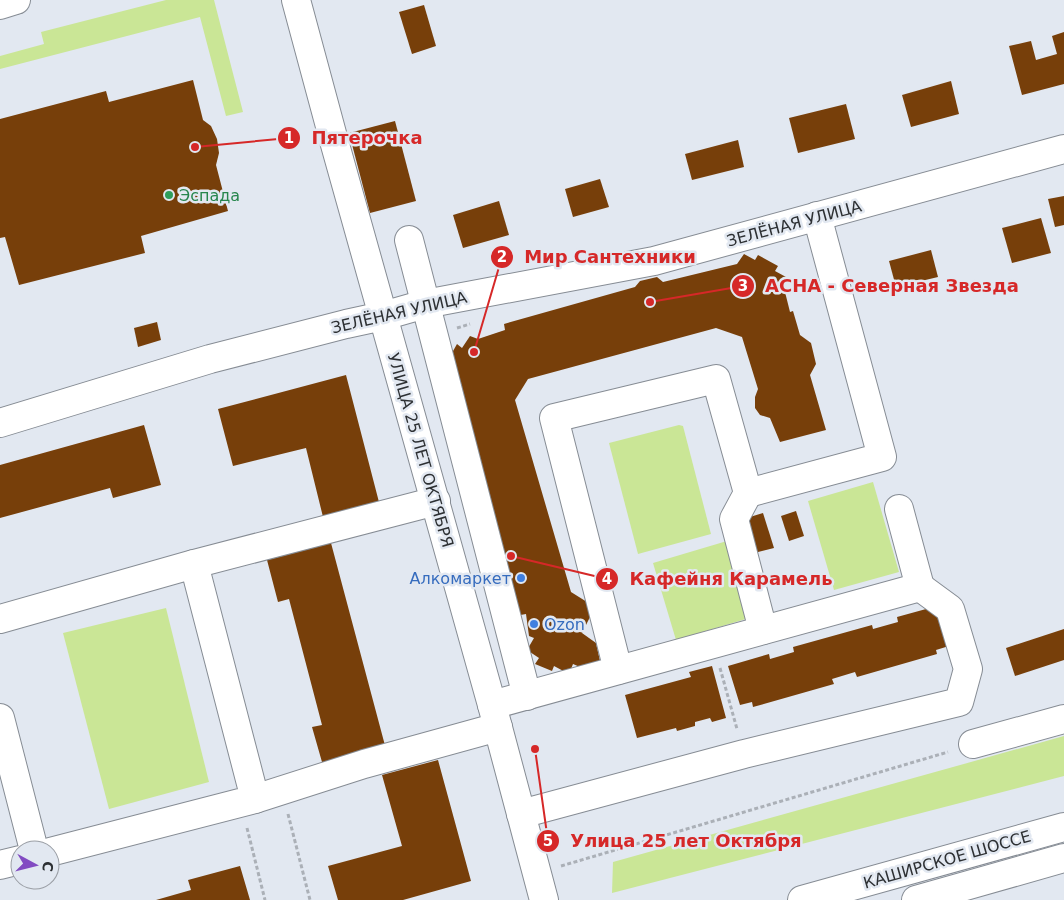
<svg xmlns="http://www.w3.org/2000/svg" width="1064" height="900" viewBox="0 0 1064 900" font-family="'DejaVu Sans',sans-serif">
  <rect width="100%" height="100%" fill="#e2e8f1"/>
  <g fill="#cae696">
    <path d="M166,0H214L243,112L226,116L200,17L0,69V56L44,44L41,32Z"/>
    <path d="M679,425L683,426L711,534L638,554L609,443Z"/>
    <path d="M873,482L899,572L834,590L808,501Z"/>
    <path d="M727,541L749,618L676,640L653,563Z"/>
    <path d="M166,608L209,782L109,809L63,633Z"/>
    <path d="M1064,736V776L612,893L613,862Z"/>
  </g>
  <g fill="#773f0a">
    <path d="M424,5L436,46L412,54L399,12Z"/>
    <path d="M1064,32V84L1022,95L1009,46L1031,41L1036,60L1057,54L1052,36Z"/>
    <path d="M193,80L203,120L211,126L217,139L219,153L216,165L228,211L141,236L145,253L19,285L5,237L0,238V119L106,91L109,102Z"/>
    <path d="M951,81L959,114L911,127L902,95Z"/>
    <path d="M846,104L855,139L798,153L789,118Z"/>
    <path d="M395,121L416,201L370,213L349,133Z"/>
    <path d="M738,140L744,167L692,180L685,154Z"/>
    <path d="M600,179L609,207L573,217L565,189Z"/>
    <path d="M1064,196V225L1055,227L1048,199Z"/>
    <path d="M499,201L509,235L463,248L453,215Z"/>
    <path d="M1041,218L1051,253L1012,263L1002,228Z"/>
    <path d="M931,250L938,277L896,287L889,261Z"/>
    <path d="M744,254L755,260L758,255L778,266L775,271L786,277L781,288L785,292L790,312L793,311L800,335L811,343L816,364L810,375L826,430L780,442L770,418L760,415L755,408V397L758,389L742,337L716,328L528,379L515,400L571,592L595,607L582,633L596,643L600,661L580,667L573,664L569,674L554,666L552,671L535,664L539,658L527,650L534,638L529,636L526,614L515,616L459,390L462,385L447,377L448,360L457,344L462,348L470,336L478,339L505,330L504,324L635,287L640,281L657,277L663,282L737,264Z"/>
    <path d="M157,322L161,340L138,347L134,328Z"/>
    <path d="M346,375L380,506L324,521L306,448L233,466L218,409Z"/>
    <path d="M144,425L161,485L113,498L110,488L0,518V465Z"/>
    <path d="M796,511L804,536L789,541L781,516Z"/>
    <path d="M763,513L774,548L750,554L740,520Z"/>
    <path d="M331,543L387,753L324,769L312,727L322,725L289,599L278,602L267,560Z"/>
    <path d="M937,606L949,646L936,650L937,654L857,677L855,672L832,679L834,684L753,707L752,702L740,705L728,666L769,654L770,659L794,652L793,647L872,625L873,629L898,622L897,617Z"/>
    <path d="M1064,629V660L1015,676L1006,648Z"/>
    <path d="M712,666L726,718L712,722L710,718L695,722V726L677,731L676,728L637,738L625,695L691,677L689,672Z"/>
    <path d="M438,760L471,881L403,900H338L328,866L402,846L382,775Z"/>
    <path d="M240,866L250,900H156L191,890L188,880Z"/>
  </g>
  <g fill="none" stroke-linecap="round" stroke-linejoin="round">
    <g stroke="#868c94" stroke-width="30">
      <g id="minor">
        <path d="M296,0L334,141L492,705L544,900"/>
        <path d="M0,5L16,0"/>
        <path d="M409,240L527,696"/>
        <path d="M0,423L210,359L346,324L383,316L425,304L654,261L1064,149"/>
        <path d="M748,493L882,457L817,216"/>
        <path d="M194,564L436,501"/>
        <path d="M0,619L194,564L255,799L50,852"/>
        <path d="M618,670L554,418L716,379L748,493L734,519L763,630"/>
        <path d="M492,705L920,587L899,509"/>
        <path d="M0,718L34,850"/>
        <path d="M973,744L1064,719"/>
        <path d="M255,799L364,764L498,727"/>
        <path d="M521,814L744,754L959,702L968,669L950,609L920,587"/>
        <path d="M0,865L20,860"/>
      </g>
    </g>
    <g stroke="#868c94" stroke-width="30">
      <g id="major">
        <path d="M802,900L1064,827"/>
        <path d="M916,900L1064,858"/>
      </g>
    </g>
    <g stroke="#abb0b7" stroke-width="3" stroke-dasharray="4 2.5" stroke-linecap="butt">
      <path d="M457,328L470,324"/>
      <path d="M720,668L737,729"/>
      <path d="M288,814L310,900"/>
      <path d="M247,828L265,900"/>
      <path d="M561,866L948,752"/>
    </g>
    <use href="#minor" stroke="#fff" stroke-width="28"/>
    <use href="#major" stroke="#fff" stroke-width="28"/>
  </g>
  <circle fill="#2e9e5b" stroke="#e2e8f1" stroke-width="2" cx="169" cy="195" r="5"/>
  <g fill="#3f7fe0" stroke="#e2e8f1" stroke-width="2">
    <circle cx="521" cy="578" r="5"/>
    <circle cx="534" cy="624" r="5"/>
  </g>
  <g text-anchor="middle" stroke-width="5" stroke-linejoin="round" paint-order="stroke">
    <g font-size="16" fill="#27864d" stroke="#e2e8f1" text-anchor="start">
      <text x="179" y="201">Эспада</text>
    </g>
    <g font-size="16" fill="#2d3033" stroke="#e2e8f1">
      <text transform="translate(794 223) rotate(-15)" y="6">ЗЕЛЁНАЯ УЛИЦА</text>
      <text transform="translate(399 312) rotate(-13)" y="6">ЗЕЛЁНАЯ УЛИЦА</text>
      <text transform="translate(421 450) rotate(74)" y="6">УЛИЦА 25 ЛЕТ ОКТЯБРЯ</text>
      <text transform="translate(947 859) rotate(-16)" y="6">КАШИРСКОЕ ШОССЕ</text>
    </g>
    <g font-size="16" fill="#366cbe" stroke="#e2e8f1" text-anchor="end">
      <text x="511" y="584">Алкомаркет</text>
      <text x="544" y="630" text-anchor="start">Ozon</text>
    </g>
  </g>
  <path fill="none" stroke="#d62828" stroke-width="2" d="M195 147L289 138M474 352L502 257M650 302L743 286M511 556L607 579M535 749L548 841"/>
  <g fill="#d62828" stroke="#e2e8f1" stroke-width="2">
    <circle cx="195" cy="147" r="5"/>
    <circle cx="474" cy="352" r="5"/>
    <circle cx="650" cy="302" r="5"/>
    <circle cx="511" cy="556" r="5"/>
    <circle cx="535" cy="749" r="5"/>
    <circle cx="289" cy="138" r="12"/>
    <circle cx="502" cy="257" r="12"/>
    <circle cx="743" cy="286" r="12"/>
    <circle cx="607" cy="579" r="12"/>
    <circle cx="548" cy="841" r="12"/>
  </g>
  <g font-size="15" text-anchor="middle" font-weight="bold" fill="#fff">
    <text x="289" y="143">1</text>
    <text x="502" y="262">2</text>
    <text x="743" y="291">3</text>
    <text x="607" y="584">4</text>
    <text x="548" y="846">5</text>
  </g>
  <g font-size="18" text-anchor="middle" font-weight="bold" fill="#d62828" stroke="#e2e8f1" stroke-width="5" stroke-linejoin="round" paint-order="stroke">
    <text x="367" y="144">Пятерочка</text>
    <text x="610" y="263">Мир Сантехники</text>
    <text x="892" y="292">АСНА - Северная Звезда</text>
    <text x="731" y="585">Кафейня Карамель</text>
    <text x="686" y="847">Улица 25 лет Октября</text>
  </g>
  <g transform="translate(35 865) rotate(97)"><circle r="24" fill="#e2e8f1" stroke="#9a9ea5"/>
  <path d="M0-4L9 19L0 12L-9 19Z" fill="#824bc2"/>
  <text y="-8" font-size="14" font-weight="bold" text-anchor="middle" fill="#2d3033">С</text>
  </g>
</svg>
